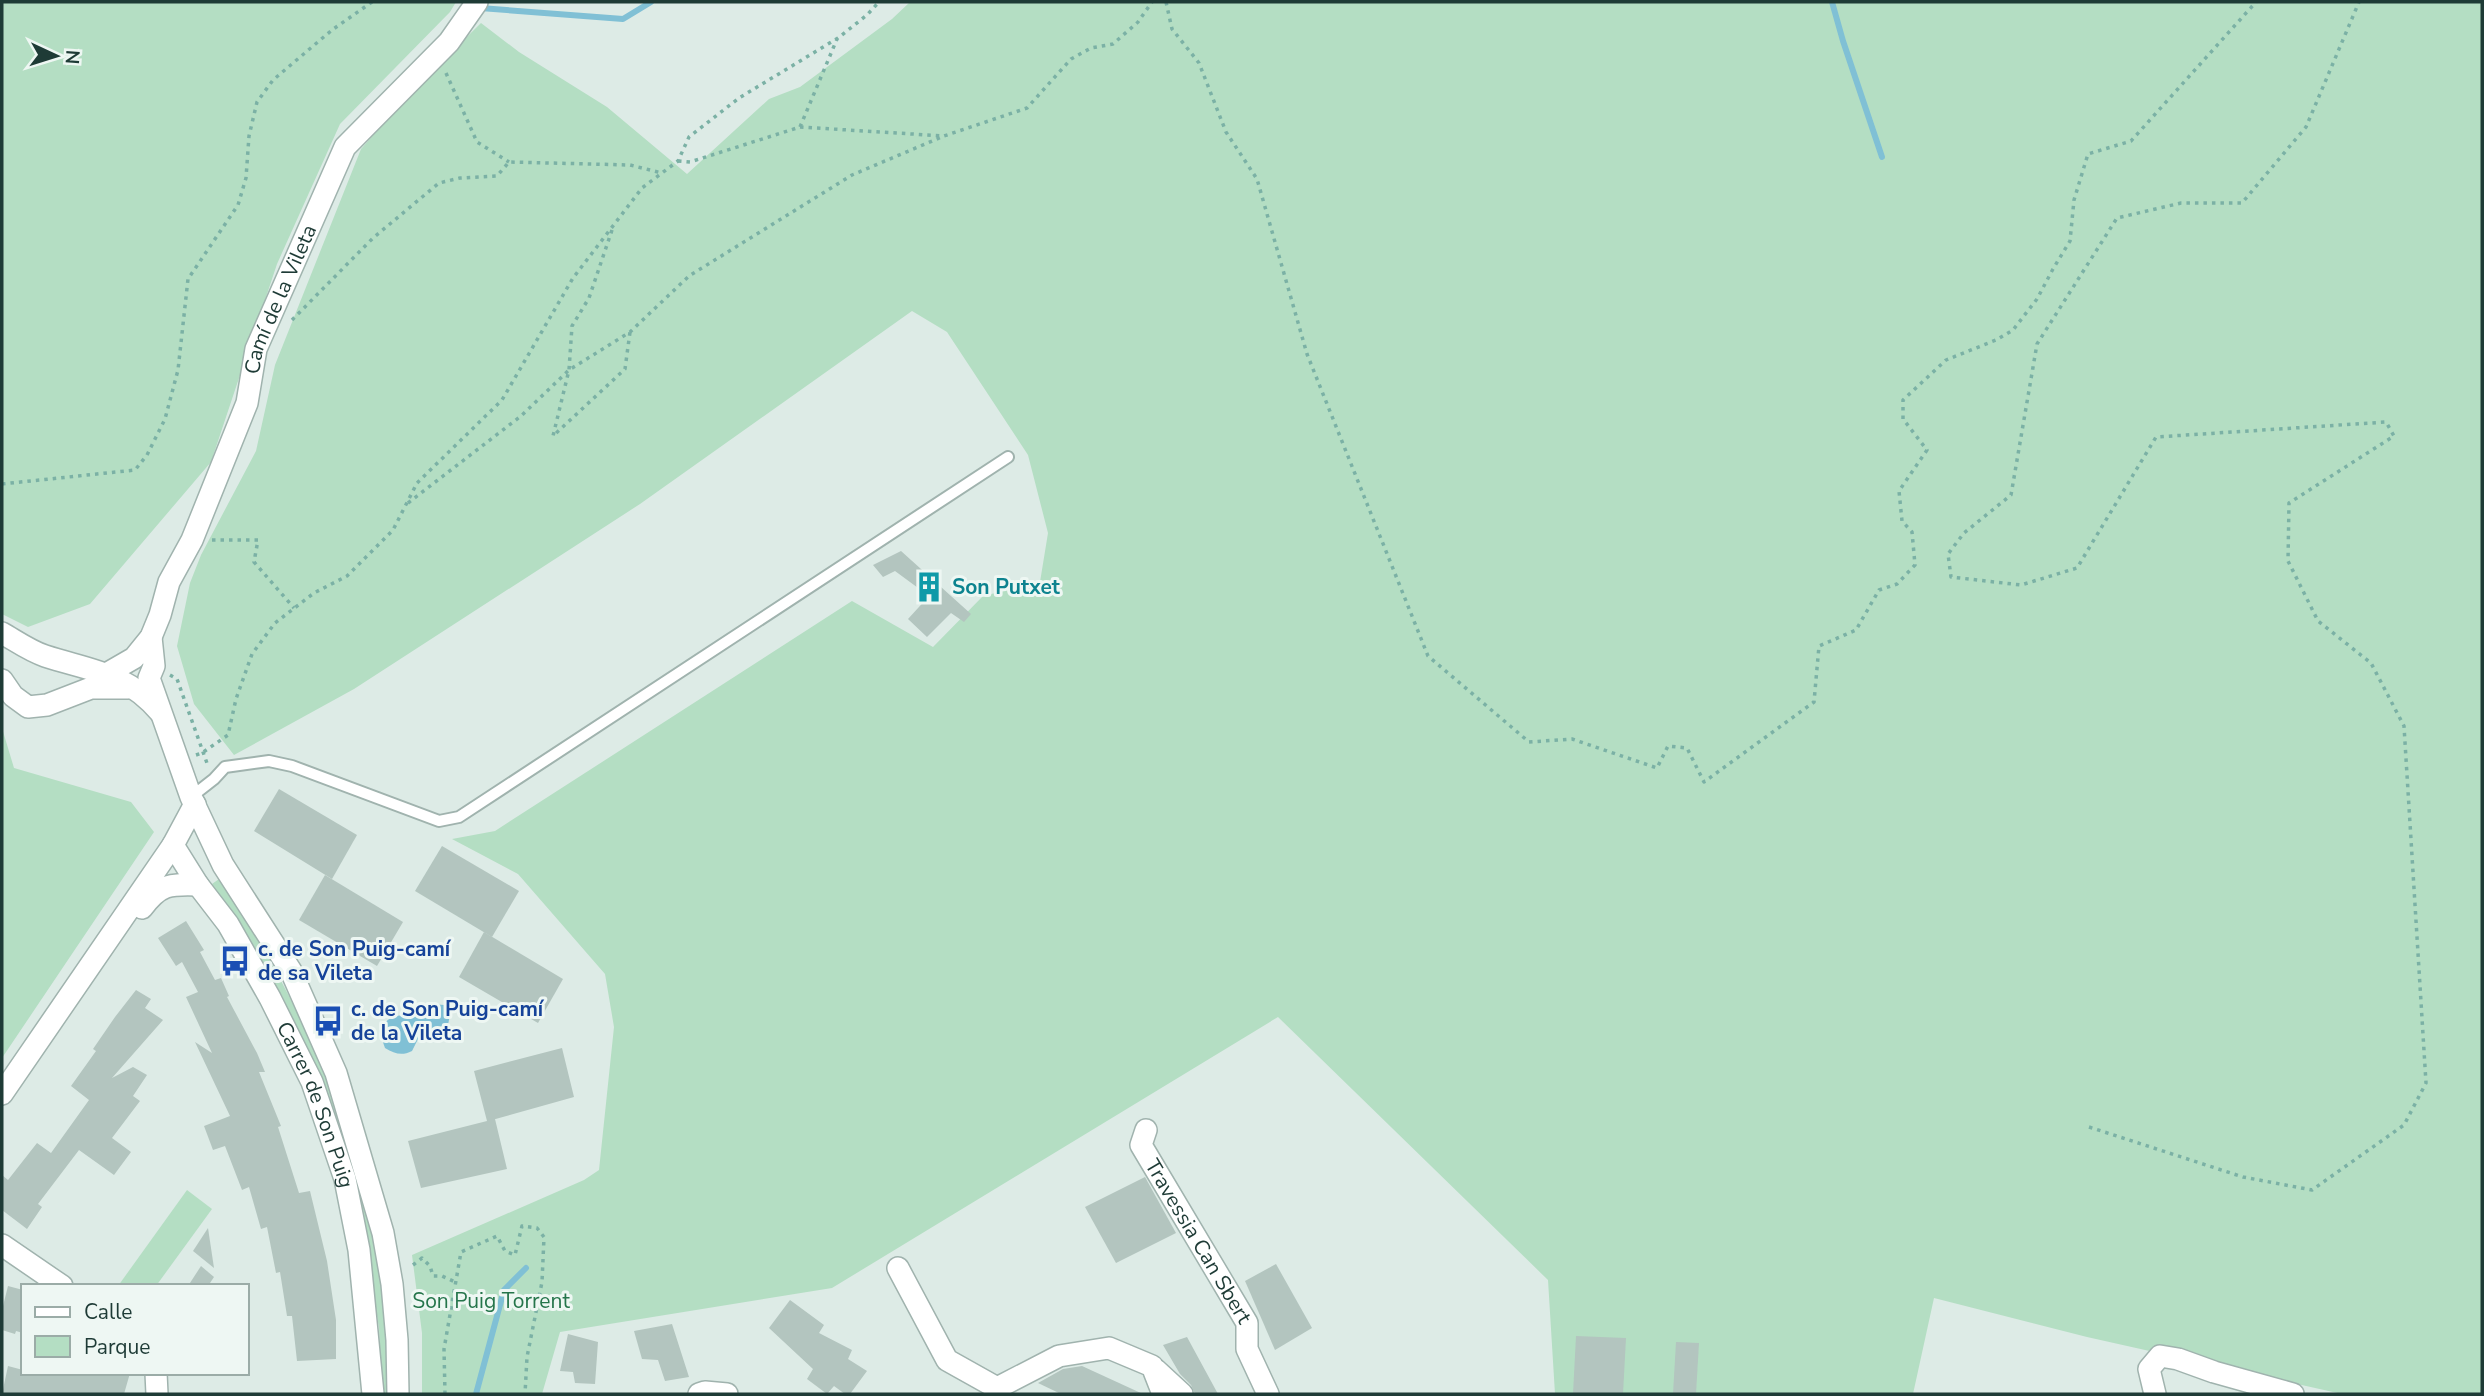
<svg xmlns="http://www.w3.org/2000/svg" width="2484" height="1396" viewBox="0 0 2484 1396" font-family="'Nunito Sans',sans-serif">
  <rect width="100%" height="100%" fill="#ddebe6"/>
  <g fill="#b4dec3">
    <path d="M2,2H456L450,12L340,124L277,264L211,462L90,604L28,627L2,614Z"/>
    <path d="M910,2H2482V1394H2342L2087,1337L1934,1298L1913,1394H1555L1548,1280L1278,1017L832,1288L560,1332L542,1394H422V1333L412,1255L584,1180L599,1170L614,1027L605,974L518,874L452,839L495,831L852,601L933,647L983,596L1040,582L1048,533L1028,455L947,332L912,311L640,504L354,689L234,755L194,704L177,646L190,583L201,555L256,451L275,365L361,149L410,93L481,23L519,52L607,107L687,174L769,99L800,87L892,19Z"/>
    <path d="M2,728L14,768L131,802L154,832L2,1058Z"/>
    <path d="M219,879C279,967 326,1060 355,1162C360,1181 367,1200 371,1219C382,1277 387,1335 389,1394H382L379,1328L373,1290L309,1054L282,996L212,884Z"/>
    <path d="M187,1190L212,1209L156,1286H118Z"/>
  </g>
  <path fill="#80c0d5" d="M432,1004L444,1005L451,1009L448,1025L418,1039L412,1051C402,1056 395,1054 385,1048L379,1031C395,1003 410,1026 432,1004Z"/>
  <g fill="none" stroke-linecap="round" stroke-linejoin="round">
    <g stroke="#80c0d5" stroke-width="6">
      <path d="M1832,2L1843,41L1882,157"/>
      <path d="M480,8L623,19L651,2"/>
      <path d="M476,1394L504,1290L526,1268"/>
    </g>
  </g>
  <g fill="#b3c5bf">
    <path d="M901,551L971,614L964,622L951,613L927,637L908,619L929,596L895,571L883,577L873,565Z"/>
    <path d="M279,789L357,835L332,879L254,831Z"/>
    <path d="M442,846L519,891L492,937L415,891Z"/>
    <path d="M325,875L403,922L377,966L299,920Z"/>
    <path d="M186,921L204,950L200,952L215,980L221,978L229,996L227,997L257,1053L265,1072H259L281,1126L278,1127L299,1193L310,1191L327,1261L336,1320V1359L297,1361L292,1316H287L280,1272L276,1273L267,1227L261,1229L249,1187L242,1190L225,1146L213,1150L204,1126L230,1116L195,1042L212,1053L186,997L198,992L182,962L176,966L158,938Z"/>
    <path d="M484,932L563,979L538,1023L459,977Z"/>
    <path d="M136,990L151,999L145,1008L163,1020L112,1078L133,1067L147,1075L133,1096L140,1101L112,1138L131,1152L114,1175L79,1150L38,1204L42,1207L27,1229L2,1210V1175L8,1180L37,1143L51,1153L89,1100L71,1086L96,1051L93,1049L115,1017Z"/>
    <path d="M562,1048L574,1097L492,1120L495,1119L507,1169L421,1188L408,1141L487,1121L474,1071Z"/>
    <path d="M1145,1177L1176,1233L1116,1263L1085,1207Z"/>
    <path d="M208,1228L214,1268L193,1251Z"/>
    <path d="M1276,1264L1312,1328L1275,1350L1245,1281Z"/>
    <path d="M201,1266L214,1277L208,1286H188Z"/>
    <path d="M8,1286L23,1290V1333L16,1331L15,1334L2,1330V1310Z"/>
    <path d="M790,1300L824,1325L819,1333L852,1350L848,1359L867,1371L850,1394H845L834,1386L827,1394L807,1379L813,1369L769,1328Z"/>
    <path d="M672,1324L689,1377L665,1381L658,1360L642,1359L634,1331Z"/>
    <path d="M568,1334L598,1342L595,1384L575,1383L573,1372L560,1371Z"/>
    <path d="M1576,1336L1626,1338L1623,1394H1573Z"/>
    <path d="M1187,1337L1218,1394H1195L1191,1385L1180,1374L1163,1345Z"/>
    <path d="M1676,1342L1699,1343L1696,1394H1673Z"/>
    <path d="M8,1366L23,1370V1373H130L124,1394H2Z"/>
    <path d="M1082,1366L1143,1394H1061L1038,1383L1063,1369Z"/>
  </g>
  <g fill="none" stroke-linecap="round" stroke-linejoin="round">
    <g stroke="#a0b3ae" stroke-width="14">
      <path id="service" d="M191,797L214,779L225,767L269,761L292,766L439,821L459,817L1008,457"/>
    </g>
    <g stroke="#a0b3ae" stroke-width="24">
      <g id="minor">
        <path d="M2,633C16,641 30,651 45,656C92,671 125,672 160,712"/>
        <path d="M151,637L154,666L149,678L191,797L223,865L291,971L336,1073L383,1233L392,1284L397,1340L398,1394"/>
        <path id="s1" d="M108,673L134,658L151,637L160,615L169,582L192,540L247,403L256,349L345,147L449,42L477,2"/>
        <path d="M2,680L13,696L28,707L47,705L91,688H128"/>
        <path id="s2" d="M173,845L198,885L228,924L270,998L312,1082L345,1179L359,1250L373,1394"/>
        <path d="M142,908C160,884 169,884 198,885"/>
        <path d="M2,1094L173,845L195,804"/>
        <path id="s3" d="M1146,1130L1141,1145L1247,1323V1349L1268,1394"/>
        <path d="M2,1245L62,1286"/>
        <path d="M898,1268L947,1360L997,1388L1059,1356L1109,1348L1152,1366L1163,1394"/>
        <path d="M1156,1370L1182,1394"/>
        <path d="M156,1373L157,1394"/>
        <path d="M699,1394L705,1392L727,1394"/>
        <path d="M2155,1394L2149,1369L2160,1356L2178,1359L2214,1372L2293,1394"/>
      </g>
    </g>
    <g stroke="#7bb1a5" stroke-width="3.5" stroke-dasharray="3.5 5" stroke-linecap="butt">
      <path d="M1166,2L1172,29L1199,63L1226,132L1257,179L1307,354L1428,656L1529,742L1572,739L1657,768L1668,746L1687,748L1704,782L1814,702L1819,646L1856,630L1879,590L1897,584L1915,565L1912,532L1902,521L1899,491L1927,450L1903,419V400L1946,360L1996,340L2013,330L2037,299L2053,269L2070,241L2074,200L2088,154L2131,141L2256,2"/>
      <path d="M446,73L477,142L509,162"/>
      <path d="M800,127L837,39"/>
      <path d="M678,161L690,162L800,127L944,136L1027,108L1071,59L1091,48L1113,44L1138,22L1152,2"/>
      <path d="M612,230L589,298L572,326L569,370L553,436L625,369L630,332"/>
      <path d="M292,320L373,238L439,183L460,178L497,176L509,162L630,165L662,173"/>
      <path d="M2,484L135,470L147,455L165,419L178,370L188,279L238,205L246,178L249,136L257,102L273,80L332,30L372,2"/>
      <path d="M408,503L521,416L569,370L630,332L689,276L852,175L944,136"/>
      <path d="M212,540H258L254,562L294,608"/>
      <path d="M170,675L177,679L208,766"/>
      <path d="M196,755L202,753L228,735L236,699L252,654L275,623L314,593L347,576L393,530L417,483L502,400L573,278L642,188L678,161L689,137L739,98L838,38L867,15L879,2"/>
      <path d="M2089,1127L2243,1177L2312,1190L2404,1125L2426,1083L2404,726L2371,663L2318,621L2288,561L2289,503L2394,436L2386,422L2156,437L2077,568L2021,585L1951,577L1948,554L1964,533L2011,495L2037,344L2117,218L2181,203H2242L2306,127L2359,2"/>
      <path d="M413,1265L422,1258L430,1266L433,1276H442L455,1282"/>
      <path d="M445,1394L444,1349L461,1252L497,1236L505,1251L515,1255L522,1226L537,1228L544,1237L542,1282L527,1357L525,1394"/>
    </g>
    <use href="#service" stroke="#fff" stroke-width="10"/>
    <use href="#minor" stroke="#fff" stroke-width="21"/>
  </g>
  <defs>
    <g id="building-bare" transform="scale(2.415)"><path d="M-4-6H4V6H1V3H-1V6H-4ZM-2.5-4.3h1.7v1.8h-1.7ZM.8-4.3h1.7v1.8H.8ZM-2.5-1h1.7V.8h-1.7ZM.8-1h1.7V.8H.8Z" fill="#0f9aa8" stroke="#eef7f3" stroke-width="2.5" paint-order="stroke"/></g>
    <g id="bus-bare" transform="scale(2.415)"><path d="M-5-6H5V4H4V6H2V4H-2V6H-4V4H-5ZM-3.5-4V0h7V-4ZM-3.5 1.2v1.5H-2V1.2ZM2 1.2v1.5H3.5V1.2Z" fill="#1a4fb4" stroke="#eef7f3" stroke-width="2.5" paint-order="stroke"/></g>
  </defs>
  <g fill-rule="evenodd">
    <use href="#building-bare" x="929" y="587"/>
    <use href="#bus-bare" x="235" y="961"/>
    <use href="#bus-bare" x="328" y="1021"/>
  </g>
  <g text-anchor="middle" stroke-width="6" stroke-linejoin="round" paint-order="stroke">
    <g font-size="21" fill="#1e3b36" stroke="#eef7f3">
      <text dy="7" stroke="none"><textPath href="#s1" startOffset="420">Camí de la Vileta</textPath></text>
      <text dy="7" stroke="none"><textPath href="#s2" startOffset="298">Carrer de Son Puig</textPath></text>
      <text dy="7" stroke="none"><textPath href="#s3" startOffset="128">Travessia Can Sbert</textPath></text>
    </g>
    <g font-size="21" font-weight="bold" fill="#0d838f" stroke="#eef7f3" text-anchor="start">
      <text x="952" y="594">Son Putxet</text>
    </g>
    <g font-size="21" font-weight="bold" fill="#164399" stroke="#eef7f3" text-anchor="start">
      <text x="258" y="956">c. de Son Puig-camí<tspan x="258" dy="24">de sa Vileta</tspan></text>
      <text x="351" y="1016">c. de Son Puig-camí<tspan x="351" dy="24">de la Vileta</tspan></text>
    </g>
    <g font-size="21" fill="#25754b" stroke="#eef7f3">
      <text x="491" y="1308">Son Puig Torrent</text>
    </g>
  </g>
  <rect width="2484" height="1396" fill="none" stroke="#1e3b36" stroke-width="7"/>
  <rect x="21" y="1284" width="228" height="91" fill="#eef7f3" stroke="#9baca7" stroke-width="2"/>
  <rect x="35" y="1307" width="35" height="10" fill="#ffffff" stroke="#9baca7" stroke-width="2"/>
  <text x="84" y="1319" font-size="21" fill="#1e3b36">Calle</text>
  <rect x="35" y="1336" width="35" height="21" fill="#b4dec3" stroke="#9baca7" stroke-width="2"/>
  <text x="84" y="1354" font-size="21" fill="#1e3b36">Parque</text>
  <g transform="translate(56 56) rotate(94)" stroke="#eef7f3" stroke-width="5" paint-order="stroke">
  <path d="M0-5L12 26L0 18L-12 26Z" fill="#1e3b36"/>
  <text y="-10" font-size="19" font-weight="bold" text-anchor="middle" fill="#1e3b36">N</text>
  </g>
</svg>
